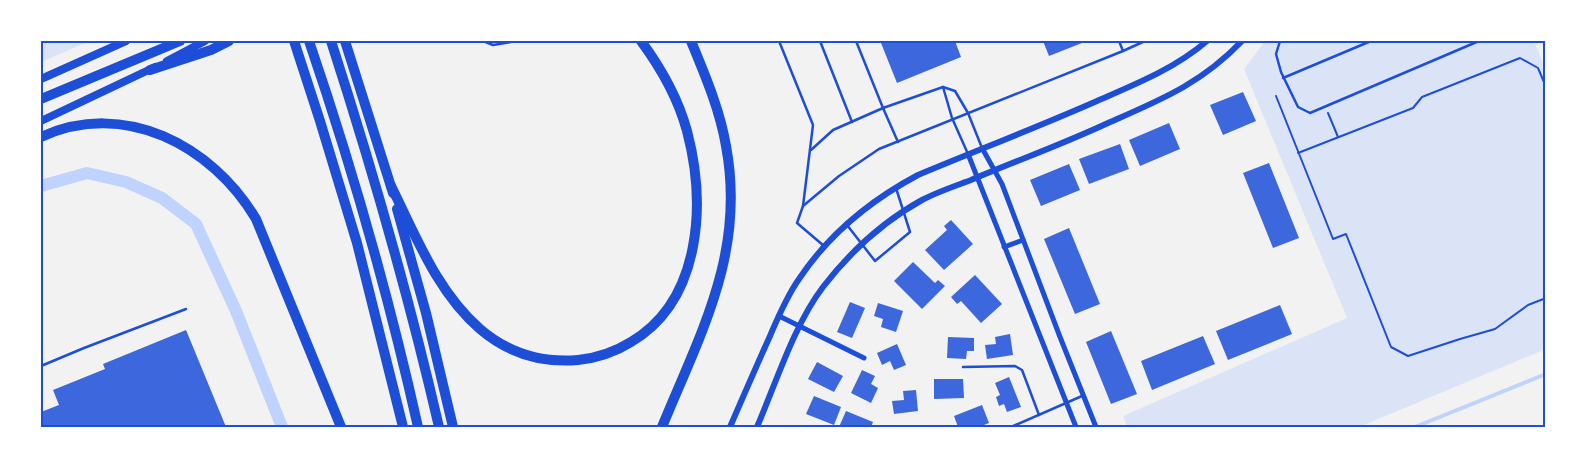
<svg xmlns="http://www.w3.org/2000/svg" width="1587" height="468" viewBox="0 0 1587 468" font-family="'Public Sans',sans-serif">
  <rect width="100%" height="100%" fill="#f2f2f2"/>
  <g fill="#dbe4f7">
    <path d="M41,41H90L41,62Z"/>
    <path d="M1265,41H1534L1546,70V349L1359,427H1127L1123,416L1347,318L1244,69Z"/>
  </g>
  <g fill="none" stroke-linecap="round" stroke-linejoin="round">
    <path stroke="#bfd3fe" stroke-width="4" d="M1415,427L1546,374"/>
    <path stroke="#bfd3fe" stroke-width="12" d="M41,186L87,173L126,182L162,198L196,224L236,311L282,427"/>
  </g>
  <g fill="#3d67dc">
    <path d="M884,41H955L961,57L897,83L881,43Z"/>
    <path d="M1043,41H1087L1049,56Z"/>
    <path d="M1243,92L1256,121L1223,135L1210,105Z"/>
    <path d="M1169,123L1180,149L1140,166L1129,140Z"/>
    <path d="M1120,144L1129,169L1089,184L1079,159Z"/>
    <path d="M1269,163L1299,238L1273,248L1243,173Z"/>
    <path d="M1069,164L1080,190L1041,206L1030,180Z"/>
    <path d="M951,220L973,244L944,270L925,250L947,230L944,226Z"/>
    <path d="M1069,228L1100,304L1075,314L1044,239Z"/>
    <path d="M913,262L935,283L938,280L945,286L922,309L894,281Z"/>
    <path d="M975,275L1002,304L981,323L961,301L957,304L951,297Z"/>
    <path d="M850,302L865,308L852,338L837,332Z"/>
    <path d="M878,303L903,311L896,332L881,327L883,319L874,316Z"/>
    <path d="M1280,305L1292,334L1228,360L1216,331Z"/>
    <path d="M186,330L226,427H41V412L59,405L53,390L105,369L103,364Z"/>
    <path d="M1111,331L1137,394L1111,404L1086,342Z"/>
    <path d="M1010,334L1013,355L987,359L985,345L996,344L995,337Z"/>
    <path d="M1203,336L1215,364L1152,390L1141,361Z"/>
    <path d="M948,337L974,338V351H967L966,359L947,358Z"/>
    <path d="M897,344L906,365L894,370L890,361L882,365L877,353Z"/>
    <path d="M817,362L843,376L834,392L808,379Z"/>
    <path d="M862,370L875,376L871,384L878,388L871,403L851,393Z"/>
    <path d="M1009,377L1021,407L1007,412L1004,404L999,406L996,397L1000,395L995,383Z"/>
    <path d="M934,379H963L964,398L934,399Z"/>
    <path d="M916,390L918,411L894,414L892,401L904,400L903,391Z"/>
    <path d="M814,396L841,407L834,425L806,414Z"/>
    <path d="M982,405L989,423L979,427H958L954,416Z"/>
    <path d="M846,411L873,422L871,427H839Z"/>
  </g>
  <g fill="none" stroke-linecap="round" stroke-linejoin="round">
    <g stroke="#1d4ed8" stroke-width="2">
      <path d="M1276,96L1333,239L1346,234L1391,347L1408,356L1460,339L1495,329L1528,305L1546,298"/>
      <path d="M1328,113L1338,137"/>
      <path d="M1298,153L1413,108L1422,97L1520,58L1538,68L1546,87"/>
    </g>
    <g stroke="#1d4ed8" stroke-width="2.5">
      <path d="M483,41L493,45L517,41"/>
      <path d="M779,41L813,125L803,206L797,223L824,246"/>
      <path d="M820,41L852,122"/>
      <path d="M856,41L883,108L943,87L955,91L968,113L982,148"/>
      <path d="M1119,41L1123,51L1145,41"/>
      <path d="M1280,41L1276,54L1281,72L1298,107L1310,113L1479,41"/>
      <path d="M1283,78L1371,41"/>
      <path d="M943,87L952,118L968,154"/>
      <path d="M811,150L833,130L883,108L898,142"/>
      <path d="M803,206L839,176L879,149L1123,51"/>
      <path d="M847,225L875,261L910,232L896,188"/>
      <path d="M41,366L84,348L186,309"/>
      <path d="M963,367L1015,366L1022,370L1039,415"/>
      <path d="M1011,427L1082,396"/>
    </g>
    <g stroke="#1d4ed8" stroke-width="5">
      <path d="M982,148L1002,184L1060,337L1096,427"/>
      <path d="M968,154L1076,427"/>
      <path d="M1004,247L1023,240"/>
      <path d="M779,316L864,358"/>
    </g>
    <g stroke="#1d4ed8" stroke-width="6">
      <path d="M730,427C743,397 756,367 770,336C778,317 787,296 799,279C829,234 871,200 918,175C978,150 1038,127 1097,101C1136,84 1174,69 1207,41"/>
      <path d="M757,427C776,383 794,325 823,287C850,252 884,221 922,200C937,192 955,186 971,180C1016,161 1063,144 1108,123C1160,100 1201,84 1242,41"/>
    </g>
    <g stroke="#1d4ed8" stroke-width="8">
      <path d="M167,61L205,41"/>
      <path d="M41,79L126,41"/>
      <path d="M41,121L155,67"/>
    </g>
    <g stroke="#1d4ed8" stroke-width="10">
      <path d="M294,41L320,121L357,243L403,427"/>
      <path d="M309,41C352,167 389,297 418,427"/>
      <path d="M331,41C372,168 409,297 439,427"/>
      <path d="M345,41L393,193"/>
      <path d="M150,70L211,50L229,41"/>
      <path d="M41,99L180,41"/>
      <path d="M41,137C124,99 212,145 256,219L341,427"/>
      <path d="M391,186C416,236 437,292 480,329C508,353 542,363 578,360C597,358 615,352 631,342C702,300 706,203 687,131C678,98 661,68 641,41"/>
      <path d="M397,209L426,313L453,427"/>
      <path d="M662,427C701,332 746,252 726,146C720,110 705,75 691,41"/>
    </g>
  </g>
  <rect width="1587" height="468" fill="none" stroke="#ffffff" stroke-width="85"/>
  <rect x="42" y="42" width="1502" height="384" fill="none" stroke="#1d4ed8" stroke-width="2"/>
</svg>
